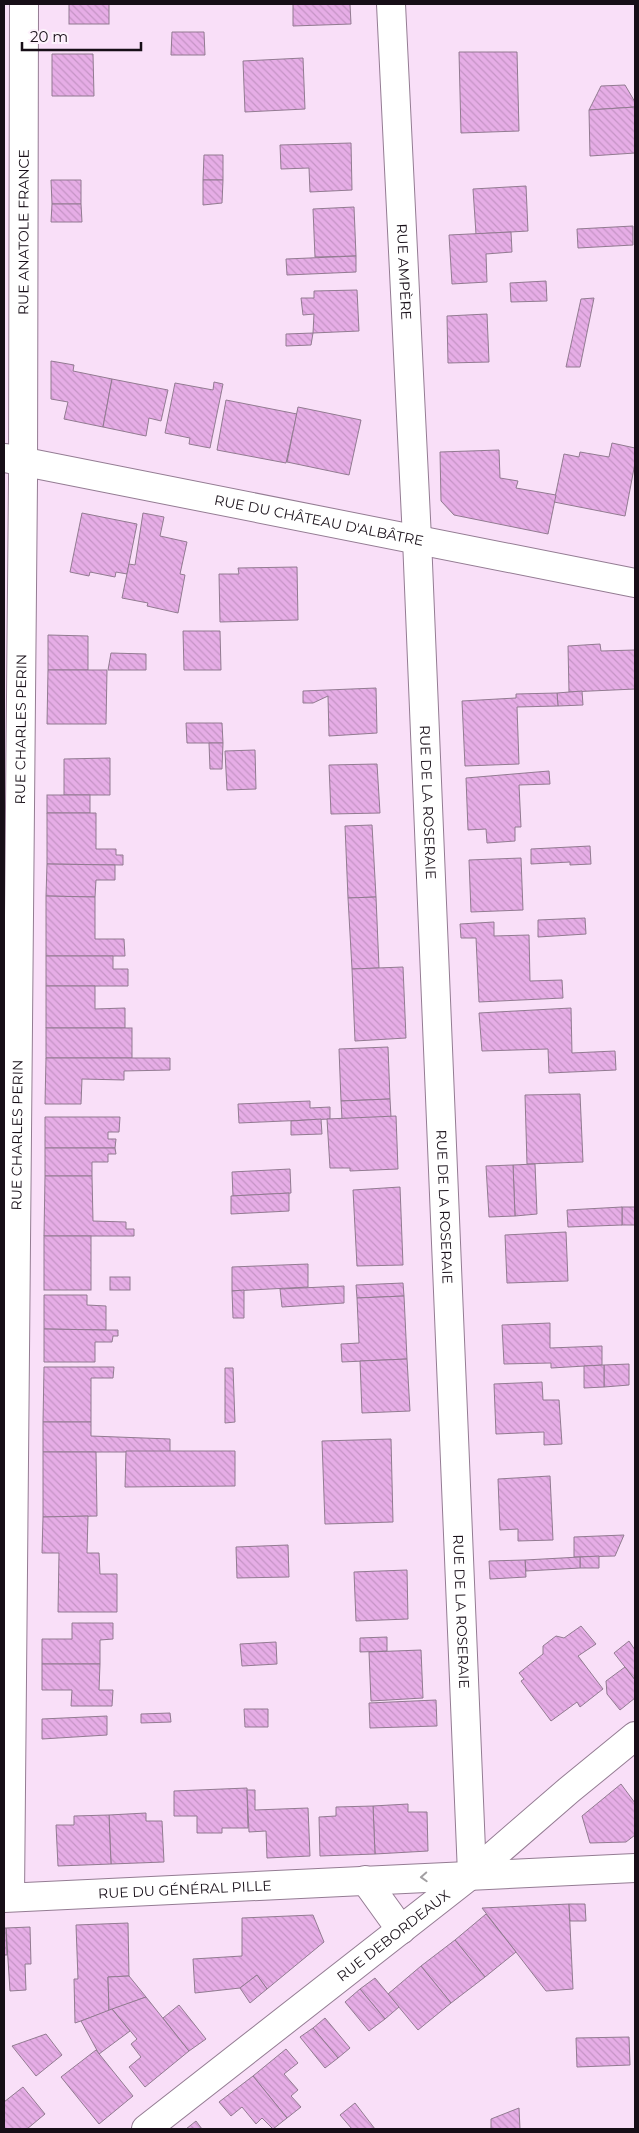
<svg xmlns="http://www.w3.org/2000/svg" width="639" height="2133" viewBox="0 0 639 2133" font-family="Montserrat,sans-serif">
  <defs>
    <pattern id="building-back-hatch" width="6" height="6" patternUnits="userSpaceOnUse" patternTransform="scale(1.25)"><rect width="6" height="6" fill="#e6ade6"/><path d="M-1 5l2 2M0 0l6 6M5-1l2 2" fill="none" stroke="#c594c5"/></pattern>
  </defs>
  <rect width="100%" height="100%" fill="#f9dff8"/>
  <g fill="url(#building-back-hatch)" stroke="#927b91">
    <rect x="69" y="4" width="40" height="20"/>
    <path d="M293,4H350L351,24L293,26Z"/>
    <path d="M172,32H204L205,55H171Z"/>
    <path d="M459,52H517L519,131L461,133Z"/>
    <path d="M52,54H93L94,96H52Z"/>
    <path d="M303,58L305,109L245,112L243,61Z"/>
    <path d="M625,85L635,102V107L589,110L601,86Z"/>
    <path d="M635,107V153L590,156L589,110Z"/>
    <path d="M351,143L352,190L310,192L309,168L281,169L280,145Z"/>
    <path d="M204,155H223V180H203Z"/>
    <path d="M51,180H81V204H52Z"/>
    <path d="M203,180H223L222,203L203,205Z"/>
    <path d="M526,186L528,231L476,234L473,189Z"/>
    <path d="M52,204H81L82,222H51Z"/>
    <path d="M354,207L356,256L315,257L313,209Z"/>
    <path d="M633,226V245L578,248L577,229Z"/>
    <path d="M511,232L512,252L486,254L487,282L452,284L449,235Z"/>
    <path d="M356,256V272L287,275L286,259Z"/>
    <path d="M546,281L547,301L511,302L510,283Z"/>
    <path d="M357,290L359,331L313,333L314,314L303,315L301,298H314V291Z"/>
    <path d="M594,298L580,367H566L581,299Z"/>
    <path d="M487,314L489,362L448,363L447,316Z"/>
    <path d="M313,333L311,345L286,346V334Z"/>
    <path d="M51,361L74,365L73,371L112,379L103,427L64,419L68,402L51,399Z"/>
    <path d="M112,379L168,390L161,421L149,418L146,436L103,427Z"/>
    <path d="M214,382L223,384L210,448L189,444L190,438L165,433L175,383L213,390Z"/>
    <path d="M226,400L297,414L286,463L217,450Z"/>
    <path d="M298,407L361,420L349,475L287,462Z"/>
    <path d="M612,443L635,448V463L625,516L554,502L564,454L579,457L580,452L609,457Z"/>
    <path d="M499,450L500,478L518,481L516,488L556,495L548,534L454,515L441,501L440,452Z"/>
    <path d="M82,513L137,524L127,574L116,572L115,577L90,572L89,576L70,572Z"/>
    <path d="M143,513L164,517L160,536L187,542L180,574L185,575L178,613L147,606L148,603L122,598L129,564L135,565Z"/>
    <path d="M297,567L298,620L220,622L219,574H239L238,568Z"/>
    <path d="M183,631H220L221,670H184Z"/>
    <path d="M48,635L88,636V670H48Z"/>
    <path d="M600,644L601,651L635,650V689L569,692L568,646Z"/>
    <path d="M111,653L146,654V670H108Z"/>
    <path d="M48,670H107L106,724H47Z"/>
    <path d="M376,688L377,733L329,736L328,696L313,703H303V691Z"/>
    <path d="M582,691L583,705L558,706L557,693Z"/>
    <path d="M557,693L558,706L517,707L519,764L465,766L462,701L516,698V694Z"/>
    <path d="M186,723H222L223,743H187Z"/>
    <path d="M209,743H223L222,769H210Z"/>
    <path d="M255,750L256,789L227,790L225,751Z"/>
    <path d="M110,758V795H64V759Z"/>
    <path d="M377,764L380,813L331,814L329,765Z"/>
    <path d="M549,771L550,784L519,785L521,827H515V841L487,843L486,829L468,830L466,778Z"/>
    <rect x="47" y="795" width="43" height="18"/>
    <path d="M47,813H96V849H116V855H123V865L47,864Z"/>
    <path d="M372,825L376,897L348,898L345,826Z"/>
    <path d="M590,846L591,864L570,865V862L531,864V849Z"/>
    <path d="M521,858L523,910L471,912L469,860Z"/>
    <path d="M47,864L115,865V880H96L95,897L46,896Z"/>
    <path d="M46,896L95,897V939H124L125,956H46Z"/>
    <path d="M376,897L379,968L352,969L348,898Z"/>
    <path d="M585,918L586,934L538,937V920Z"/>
    <path d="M494,922V936L529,935L530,981L562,980L563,998L479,1002L476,938H461L460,924Z"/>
    <path d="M46,956H113V969H128V986H46Z"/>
    <path d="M403,967L406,1038L355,1041L352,969Z"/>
    <path d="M46,986H95V1009L125,1008V1028H46Z"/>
    <path d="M571,1008L572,1053L615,1051L616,1070L549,1073L548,1049L482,1051L479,1013Z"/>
    <rect x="46" y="1028" width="86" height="30"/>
    <path d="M388,1047L390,1099L341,1101L339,1049Z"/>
    <path d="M46,1058H170V1070L124,1071V1080L82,1079L81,1104H45Z"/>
    <path d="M580,1094L583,1162L527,1164L525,1095Z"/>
    <path d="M390,1099L391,1117L342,1119L341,1101Z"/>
    <path d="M310,1101V1108L330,1107V1119L239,1123L238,1104Z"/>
    <path d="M396,1116L398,1169L350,1171V1168H330L327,1119Z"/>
    <path d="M45,1117H120L119,1132H108V1139H116L115,1148H45Z"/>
    <path d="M321,1119L322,1134L291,1135V1121Z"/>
    <path d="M45,1148H115L116,1154H108V1162H92V1176H45Z"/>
    <path d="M535,1164L537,1214L515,1216L513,1165Z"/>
    <path d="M513,1165L515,1216L489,1217L486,1166Z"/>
    <path d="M290,1169L291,1193L233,1196L232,1172Z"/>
    <path d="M45,1176H92L93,1221L126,1222V1229H134V1236H44Z"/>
    <path d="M400,1187L403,1265L357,1266L353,1190Z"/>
    <path d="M289,1193V1211L231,1214V1196Z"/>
    <rect x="622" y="1207" width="13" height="18"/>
    <path d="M622,1207V1225L568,1227L567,1210Z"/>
    <path d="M566,1232L568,1281L507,1283L505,1235Z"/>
    <rect x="44" y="1236" width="47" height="54"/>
    <path d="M308,1264V1287L232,1291V1267Z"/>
    <rect x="110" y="1277" width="20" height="13"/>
    <path d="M403,1283L404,1296L357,1298L356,1285Z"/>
    <path d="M344,1286V1303L282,1307L280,1289Z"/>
    <path d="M244,1290V1318H233L232,1291Z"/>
    <path d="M44,1295H87V1305L106,1306V1330L44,1329Z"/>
    <path d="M404,1296L407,1359L342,1362L341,1344L359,1343L357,1298Z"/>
    <path d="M550,1323V1348L602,1346V1365L551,1368V1363L504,1364L502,1325Z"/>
    <path d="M44,1329L106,1330H118V1336H113L112,1342H95V1362H44Z"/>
    <path d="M407,1359L410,1411L362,1413L360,1361Z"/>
    <path d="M629,1364V1385L604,1387V1365Z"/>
    <path d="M604,1365V1387L584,1388V1366Z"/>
    <path d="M44,1367H114L113,1378H91V1422H43Z"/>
    <path d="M225,1368H233L235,1422L225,1423Z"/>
    <path d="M542,1382L543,1400H559L562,1444L544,1445V1432L496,1434L494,1384Z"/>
    <path d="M43,1422H91V1436L170,1439V1452H43Z"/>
    <path d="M391,1439L393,1522L325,1524L322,1441Z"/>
    <path d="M126,1451H235V1486L125,1487Z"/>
    <path d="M43,1452H96L97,1516L43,1517Z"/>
    <path d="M550,1476L553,1540L518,1541V1529L500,1530L498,1479Z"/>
    <path d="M88,1516L87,1553H99L100,1574H117V1612H58L59,1553H42L43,1517Z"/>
    <path d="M624,1535L615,1556L574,1557V1537Z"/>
    <path d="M288,1545L289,1577L237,1578L236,1547Z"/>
    <path d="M599,1556V1568H580V1557Z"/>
    <path d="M580,1557V1568L526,1571L525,1560Z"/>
    <path d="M525,1560L526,1577L490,1579L489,1561Z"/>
    <path d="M407,1570L408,1619L356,1621L354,1572Z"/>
    <path d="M72,1623H113V1639L100,1640V1664H42V1639H72Z"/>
    <path d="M581,1626L596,1644L578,1656L603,1689L580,1707L577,1702L551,1721L521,1681L524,1679L519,1673L543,1654V1646L556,1636L564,1638Z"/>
    <path d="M387,1637V1651L360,1652V1638Z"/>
    <path d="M629,1641L635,1650V1680L614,1653Z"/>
    <path d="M276,1642L277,1664L242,1666L240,1644Z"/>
    <path d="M421,1650L423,1698L371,1701L369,1652Z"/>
    <path d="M42,1664H100L99,1690H113L112,1706H71L72,1690H42Z"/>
    <path d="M625,1667L635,1680V1698L620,1710L607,1694L606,1681Z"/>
    <path d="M436,1700L437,1726L370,1728L369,1703Z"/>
    <path d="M244,1709H268V1727H245Z"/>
    <path d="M170,1713L171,1722L141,1723V1714Z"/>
    <path d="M107,1716V1735L42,1739V1719Z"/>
    <path d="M621,1784L635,1803V1835L626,1842L590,1843L582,1816Z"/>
    <path d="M247,1788L248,1828H222V1833H197V1816H174V1791Z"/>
    <path d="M247,1790H255V1810L308,1808L310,1856L267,1858L266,1831L249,1832Z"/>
    <path d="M408,1804V1812H427L428,1851L375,1854L373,1806Z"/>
    <path d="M373,1806L375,1854L320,1856L319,1817L336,1816V1807Z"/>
    <path d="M146,1813V1821H162L164,1862L111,1864L109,1815Z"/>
    <path d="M109,1815L111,1864L58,1866L56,1825H74V1816Z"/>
    <path d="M569,1904L573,1989L546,1991L482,1908Z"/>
    <path d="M569,1904H585L586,1921H570Z"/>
    <path d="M486,1914L516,1952L485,1977L455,1940Z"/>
    <path d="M313,1915L324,1942L267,1989L257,1975L240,1988L195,1993L193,1959L242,1956V1918Z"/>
    <path d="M128,1923L129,1976L108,1977L109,2011L75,2023L74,1979H78L76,1925Z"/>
    <path d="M30,1927L31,1964H25L26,1990L10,1991L6,1928Z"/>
    <path d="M4,1928H6L7,1955H4Z"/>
    <path d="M455,1940L485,1977L451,2003L421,1966Z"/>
    <path d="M421,1966L451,2003L418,2030L388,1994Z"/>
    <path d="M257,1975L267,1989L250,2003L240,1988Z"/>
    <path d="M129,1976L146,1997L109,2011L108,1977Z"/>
    <path d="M375,1978L399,2007L385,2019L360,1989Z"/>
    <path d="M360,1989L385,2019L369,2031L345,2002Z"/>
    <path d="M146,1997L189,2051L145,2087L129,2067L141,2057L131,2044L137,2039L112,2009Z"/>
    <path d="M179,2005L206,2039L189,2051L163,2018Z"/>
    <path d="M112,2009L130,2031L99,2054L81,2021Z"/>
    <path d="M325,2018L350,2048L338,2058L313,2028Z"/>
    <path d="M313,2028L338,2058L325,2068L300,2037Z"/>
    <path d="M46,2034L62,2055L36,2076L12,2046Z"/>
    <path d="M629,2037L630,2065L577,2067L576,2038Z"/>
    <path d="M286,2049L298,2063L284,2074L298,2090L291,2096L301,2107L287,2118L253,2076Z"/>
    <path d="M96,2050L133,2096L99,2124L61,2077Z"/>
    <path d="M253,2076L287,2118L273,2129L262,2118L256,2124L242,2107L231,2116L219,2102Z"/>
    <path d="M23,2087L45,2114L27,2129H4V2102Z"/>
    <path d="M355,2103L375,2129H352L340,2115Z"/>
    <path d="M519,2108L520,2129H491V2119Z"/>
    <path d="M196,2121L202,2129H186Z"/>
  </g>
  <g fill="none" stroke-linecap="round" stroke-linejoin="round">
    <g stroke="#947c93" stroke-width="30">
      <g id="minor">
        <path id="s1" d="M391,4L417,539L472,1874"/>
        <path id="s2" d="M5,458L635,583"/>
        <path d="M365,1880L401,1930"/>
        <path id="s3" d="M10,1897L23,480L24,4"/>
        <path id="s4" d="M4,1898L635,1868"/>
        <path id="s5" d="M146,2129L472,1874L569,1790L635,1736"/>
      </g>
    </g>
    <use href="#minor" stroke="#fff" stroke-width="28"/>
  </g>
  <defs><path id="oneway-chevron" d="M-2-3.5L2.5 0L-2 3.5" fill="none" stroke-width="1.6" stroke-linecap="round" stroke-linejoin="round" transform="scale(1.25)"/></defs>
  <use stroke="#a29fa2" href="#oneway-chevron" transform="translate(424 1877) rotate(177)"/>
  <g text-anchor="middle" stroke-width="4" stroke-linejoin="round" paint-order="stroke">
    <g font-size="14" fill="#170e17" stroke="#fdf2fc">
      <text dy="5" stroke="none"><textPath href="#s3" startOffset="1665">RUE ANATOLE FRANCE</textPath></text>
      <text dy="5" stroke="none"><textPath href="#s1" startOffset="268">RUE AMPÈRE</textPath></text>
      <text dy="5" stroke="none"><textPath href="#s2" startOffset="320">RUE DU CHÂTEAU D'ALBÂTRE</textPath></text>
      <text dy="5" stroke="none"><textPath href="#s3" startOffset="1168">RUE CHARLES PERIN</textPath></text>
      <text dy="5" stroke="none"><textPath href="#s1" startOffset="799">RUE DE LA ROSERAIE</textPath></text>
      <text dy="5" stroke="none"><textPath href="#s3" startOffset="762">RUE CHARLES PERIN</textPath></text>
      <text dy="5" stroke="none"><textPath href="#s1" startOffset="1204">RUE DE LA ROSERAIE</textPath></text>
      <text dy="5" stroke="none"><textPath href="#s1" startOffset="1609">RUE DE LA ROSERAIE</textPath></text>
      <text dy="5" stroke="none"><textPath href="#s4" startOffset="181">RUE DU GÉNÉRAL PILLE</textPath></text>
      <text dy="5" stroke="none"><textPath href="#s5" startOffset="314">RUE DEBORDEAUX</textPath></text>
    </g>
  </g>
  <rect width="639" height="2133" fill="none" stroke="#170e17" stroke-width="10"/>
  <path d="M22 42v8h119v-8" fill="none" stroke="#170e17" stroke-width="2.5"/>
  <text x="30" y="42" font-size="15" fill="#170e17" stroke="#fdf2fc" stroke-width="4" paint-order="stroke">20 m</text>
</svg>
